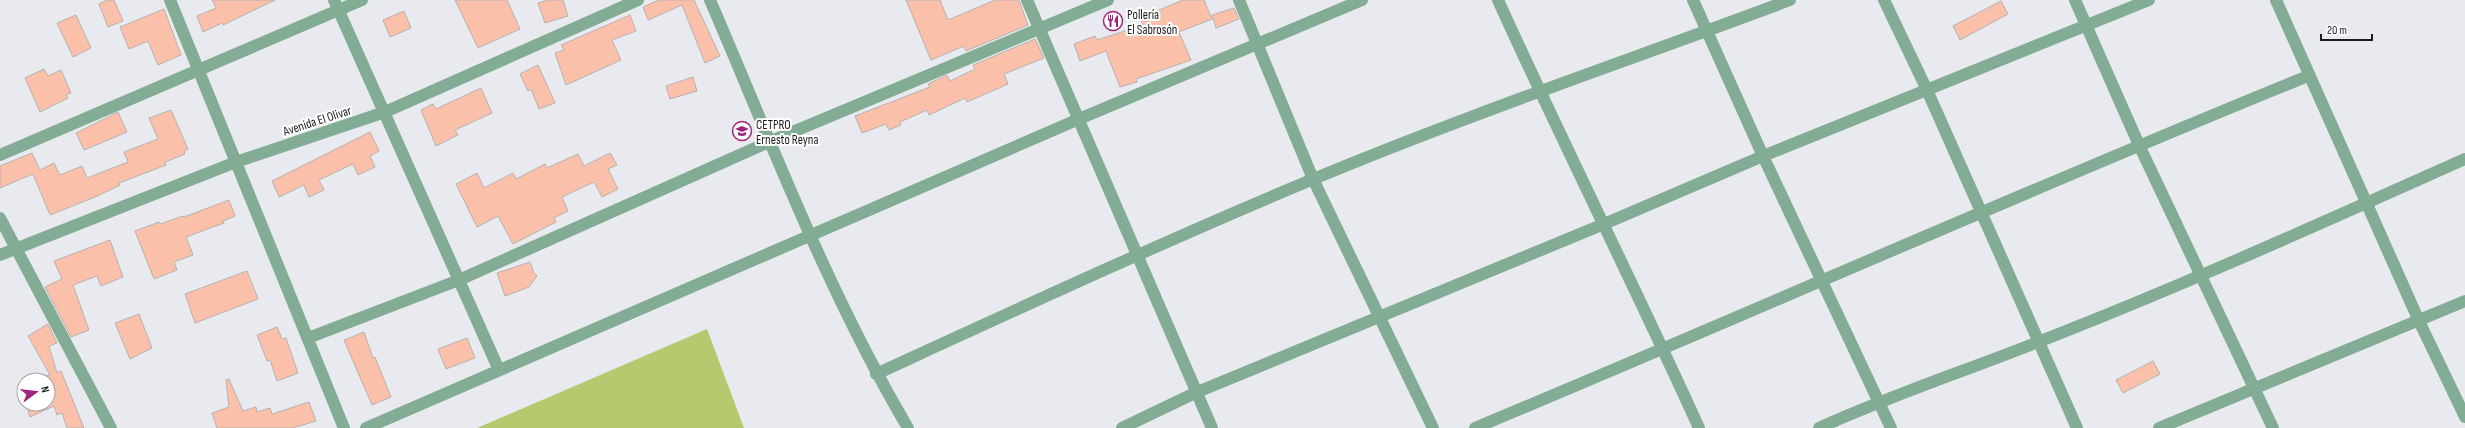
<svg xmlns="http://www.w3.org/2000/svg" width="2465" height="428" viewBox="0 0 2465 428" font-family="'Sofia Sans Condensed',sans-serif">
  <rect width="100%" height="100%" fill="#e8eaef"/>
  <path fill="#b5c96e" d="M707,329L744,428H477Z"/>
  <g fill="#fbc0aa" stroke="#b7b1af">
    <path d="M107,0H114L123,21L108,27L99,4Z"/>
    <path d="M212,0H275L223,25L222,23L203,32L197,16L216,8Z"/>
    <path d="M455,0H507L520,29L478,48Z"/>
    <path d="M548,0H563L568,16L545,23L538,3Z"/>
    <path d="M659,0H694L720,56L705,63L682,5L648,20L643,7Z"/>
    <path d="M906,0H940L948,20L995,0H1019L1028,25L966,51L964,46L931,60Z"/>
    <path d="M1183,0H1204L1212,19L1179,32L1191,60L1136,79L1137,82L1120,87L1106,51L1080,61L1074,44L1095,36L1097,40L1143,25L1140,18Z"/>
    <path d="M2001,1L2008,14L1960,40L1953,26Z"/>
    <path d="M1234,8L1239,19L1216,28L1212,15Z"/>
    <path d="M164,9L181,55L158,65L148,41L129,49L120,27Z"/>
    <path d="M404,11L411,28L390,37L383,20Z"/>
    <path d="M76,15L91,48L73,57L57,23Z"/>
    <path d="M630,15L636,31L612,40L621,60L566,85L555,53L564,50L561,45Z"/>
    <path d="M1035,39L1044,58L1004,74L1008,84L967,102L965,98L929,115L927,110L900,122L901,125L889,130L886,124L862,133L855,116L930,87L928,84L947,75L950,81L975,69L973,65Z"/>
    <path d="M538,65L555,103L539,109L531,89L528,91L520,74Z"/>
    <path d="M44,69L48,76L61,70L71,93L66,95L68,98L40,112L25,78Z"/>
    <path d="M693,77L697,91L670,99L666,86Z"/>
    <path d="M481,88L492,113L455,130L458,135L436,146L421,110L433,104L436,109Z"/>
    <path d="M171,110L188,149L184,151L185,154L165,162L166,165L119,183L120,185L95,197L50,215L33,174L0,188V166L32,153L40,170L54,163L60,175L82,166L87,178L128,162L124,152L158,139L149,118Z"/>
    <path d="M118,112L127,132L84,150L76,133Z"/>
    <path d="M370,132L379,151L370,156L375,167L358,175L353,164L319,180L324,190L309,197L304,185L279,197L272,181Z"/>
    <path d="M610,153L617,165L608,169L618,189L602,197L594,182L562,197L568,211L554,218L556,222L513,244L498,216L477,227L456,184L477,173L484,188L513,173L516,179L545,164L547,168L578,154L584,166Z"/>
    <path d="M229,200L235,216L223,221L224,223L186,237L193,255L174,262L177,270L154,279L135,231L159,222L160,224L183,216L184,217Z"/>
    <path d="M110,240L123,277L101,286L97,276L73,285L89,330L71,337L45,287L62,279L54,261Z"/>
    <path d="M530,262L534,273L537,276L529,287L505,296L497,273Z"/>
    <path d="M247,271L258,299L195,323L185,294Z"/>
    <path d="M139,314L152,348L130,359L115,323Z"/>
    <path d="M48,324L57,343L49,346L57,373L61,371L84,428H67L62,413L57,415L54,406L30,417L26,404H48V380H32L50,375L28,336Z"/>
    <path d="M277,327L282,339L286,338L298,373L277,381L270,360L267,361L257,335Z"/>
    <path d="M364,332L373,358L375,357L391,397L372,405L344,340Z"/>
    <path d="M467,338L475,358L446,369L438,349Z"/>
    <path d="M2153,361L2160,374L2123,393L2116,380Z"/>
    <path d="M229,379L243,411L256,407L257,412L270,408L272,414L309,402L316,421L293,428H217L212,413L229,407L226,380Z"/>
  </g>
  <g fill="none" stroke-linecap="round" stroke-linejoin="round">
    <g stroke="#83ac95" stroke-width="12">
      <path d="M170,0L344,428"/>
      <path d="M334,0L499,370"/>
      <path d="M710,0C772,144 828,293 908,428"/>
      <path d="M1027,0L1212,428"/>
      <path d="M1239,0L1313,179L1433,428"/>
      <path d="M1498,0C1563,144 1634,284 1699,428"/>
      <path d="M1693,0L1763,156L1891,428"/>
      <path d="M1884,0L1927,90L2077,428"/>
      <path d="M2075,0L2139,145L2273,428"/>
      <path d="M2276,0L2419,321L2465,417"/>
      <path d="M0,155L362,0"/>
      <path d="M0,218L111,428"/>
      <path d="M0,255L236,162L385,112L638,0"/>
      <path d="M308,338L459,280L771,141L1108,0"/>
      <path d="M876,374C1020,308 1165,241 1311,180C1469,114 1630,60 1790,0"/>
      <path d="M366,428L1079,119L1362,0"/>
      <path d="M1122,428L1195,393L1604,224L1763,156L2149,0"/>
      <path d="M1475,428C1753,312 2029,189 2308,76"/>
      <path d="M1819,428C1891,395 1965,371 2038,342C2182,286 2324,222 2465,159"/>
      <path d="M2159,428L2465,301"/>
    </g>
  </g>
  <defs>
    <g id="restaurant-ring" transform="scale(1)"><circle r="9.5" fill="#fff" stroke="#a0267d" stroke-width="1.5"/><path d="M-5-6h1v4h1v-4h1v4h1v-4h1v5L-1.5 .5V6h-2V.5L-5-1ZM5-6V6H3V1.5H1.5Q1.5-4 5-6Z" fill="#a0267d"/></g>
    <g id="university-ring" transform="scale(1)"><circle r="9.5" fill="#fff" stroke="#a0267d" stroke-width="1.5"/><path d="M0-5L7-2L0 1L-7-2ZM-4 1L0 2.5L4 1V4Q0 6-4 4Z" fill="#a0267d"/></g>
  </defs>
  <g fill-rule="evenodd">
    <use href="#restaurant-ring" x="1113" y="21"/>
    <use href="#university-ring" x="742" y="131"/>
  </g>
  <g text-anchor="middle" stroke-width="4" stroke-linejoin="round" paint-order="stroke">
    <g font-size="13" fill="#1b1b1d" stroke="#fff" text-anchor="start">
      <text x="1127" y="19">Pollería<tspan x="1127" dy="15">El Sabrosón</tspan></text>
      <text x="756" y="129">CETPRO<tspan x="756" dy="15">Ernesto Reyna</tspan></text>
    </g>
    <g font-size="13" fill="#1b1b1d" stroke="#fff">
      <text transform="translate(317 120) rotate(-18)" y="5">Avenida El Olivar</text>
    </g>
  </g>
  <g transform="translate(36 392) rotate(75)"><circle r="19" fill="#ffffff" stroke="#a4a4a5"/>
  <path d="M0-3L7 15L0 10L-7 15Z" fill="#a0267d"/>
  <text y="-6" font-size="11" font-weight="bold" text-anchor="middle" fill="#1b1b1d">N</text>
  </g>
  <path d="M2321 34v6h51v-6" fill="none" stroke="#1b1b1d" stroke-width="2"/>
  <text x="2327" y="34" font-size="12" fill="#1b1b1d" stroke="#ffffff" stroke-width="3" paint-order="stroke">20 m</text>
</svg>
